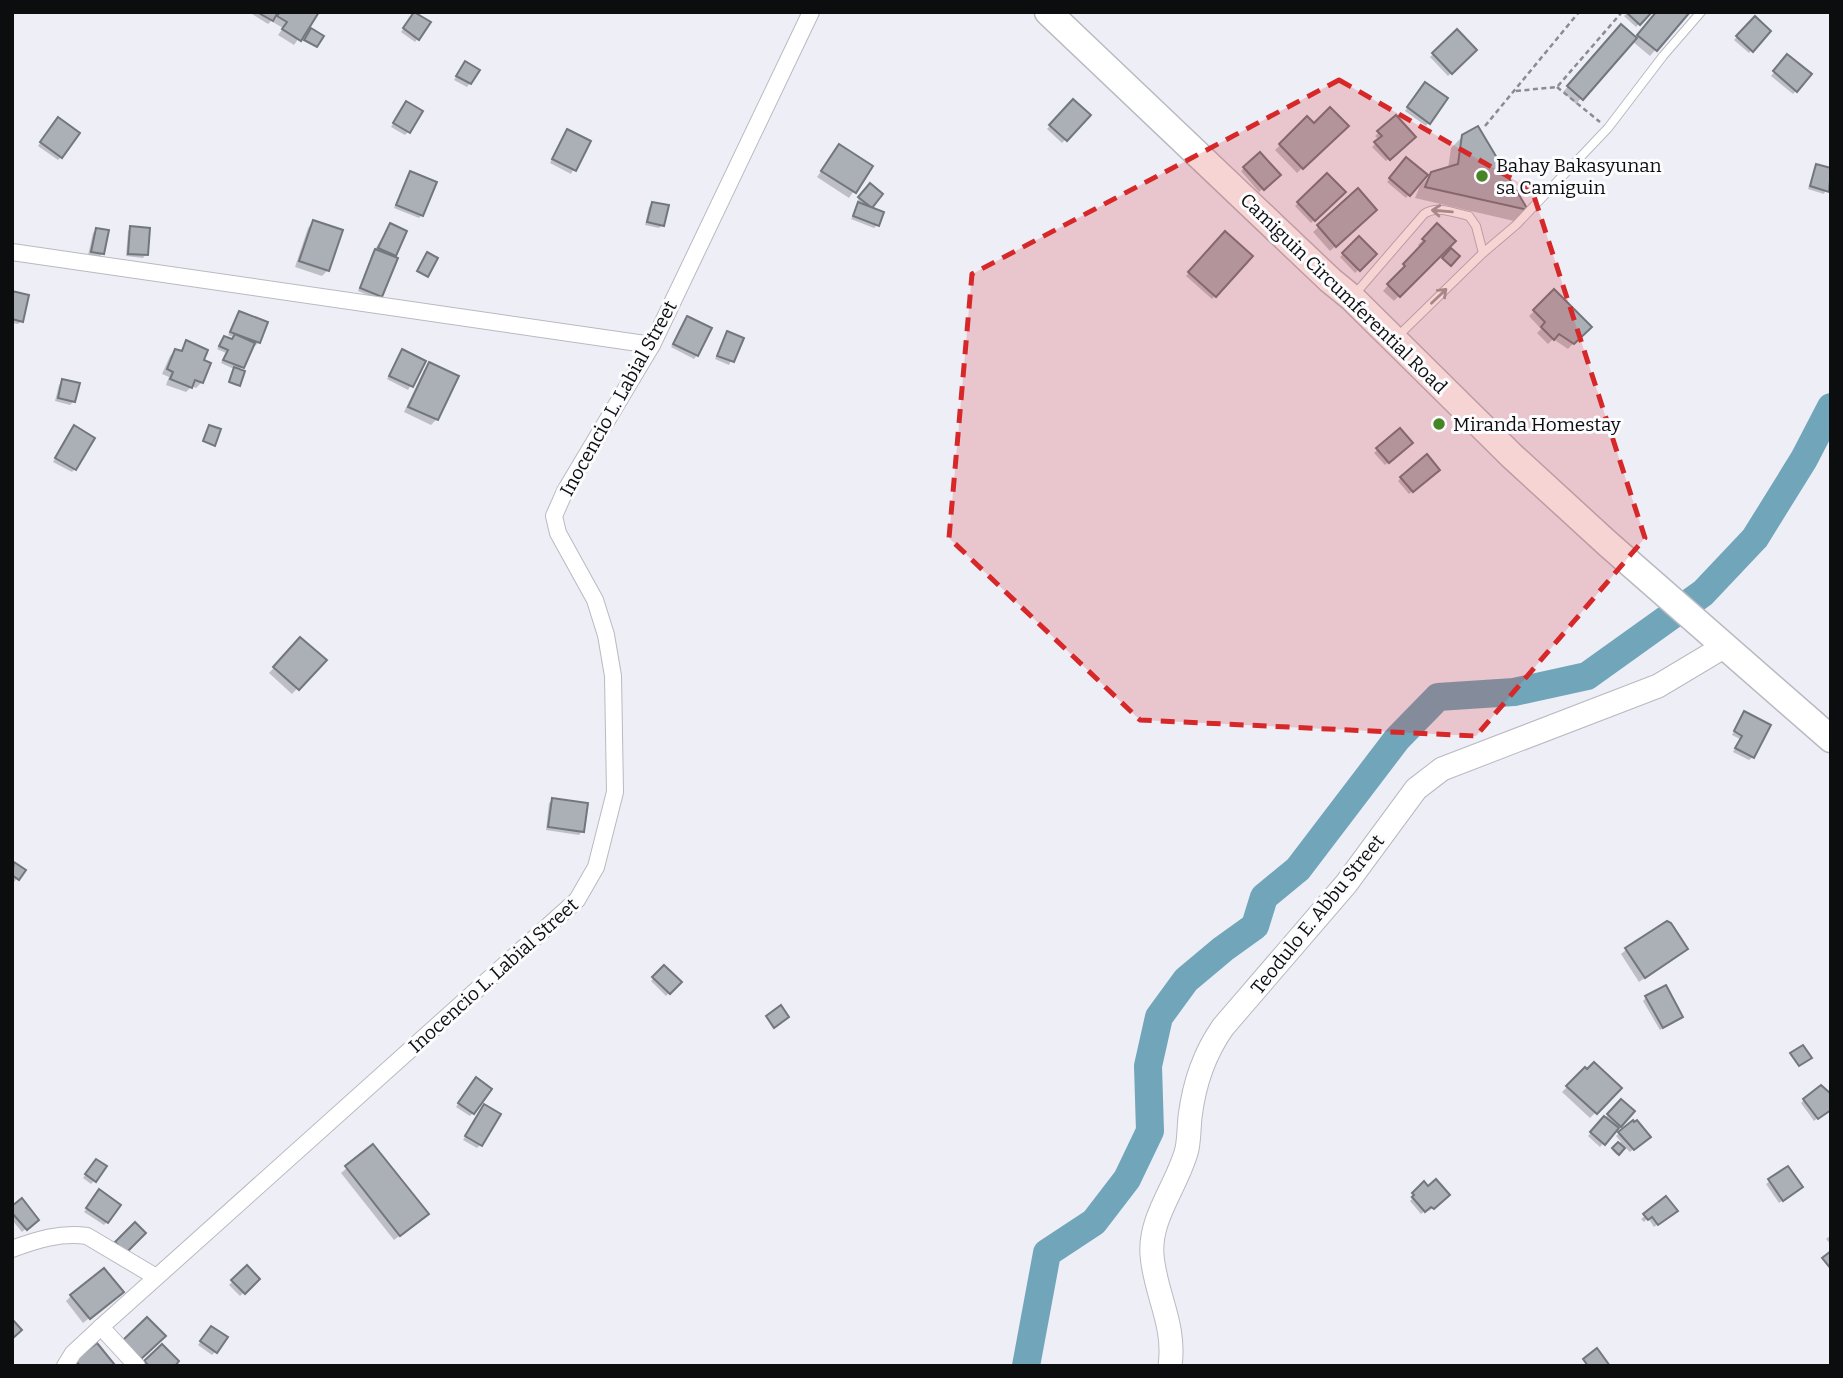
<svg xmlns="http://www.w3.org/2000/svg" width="1843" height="1378" viewBox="0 0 1843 1378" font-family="Bitter,serif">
  <rect width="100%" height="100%" fill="#eeeef7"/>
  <g fill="#0003">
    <path d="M249,12H317L294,45L278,35L283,28L271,21L268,24Z"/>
    <path d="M1628,12H1650L1636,27L1624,16Z"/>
    <path d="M1657,12H1688L1650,56L1632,41L1576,104L1563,92L1616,32L1635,38Z"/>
    <path d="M412,17L418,38L415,42L401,32Z"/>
    <path d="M1755,18L1769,31L1749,53L1734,40Z"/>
    <path d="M1457,31L1475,50L1448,76L1430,57Z"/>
    <path d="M1788,56L1810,75L1793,94L1771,76Z"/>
    <path d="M462,67L470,83L467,87L454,80Z"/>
    <path d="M1422,87L1429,122L1426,126L1405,111Z"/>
    <path d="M1073,101L1088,115L1062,143L1047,129Z"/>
    <path d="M403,106L408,132L405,135L391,127Z"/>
    <path d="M1395,117L1413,137L1386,161L1372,147L1379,140L1375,136Z"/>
    <path d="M1307,119L1313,125L1346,126L1297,173L1275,150Z"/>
    <path d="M54,123L61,157L58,160L38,146Z"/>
    <path d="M1478,128L1525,210L1514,221L1415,198L1420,186L1432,174L1448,169L1451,148L1463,136Z"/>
    <path d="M564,134L589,141L571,174L550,163Z"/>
    <path d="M839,146L871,166L849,198L817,177Z"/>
    <path d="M1260,154L1279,175L1259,192L1241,171Z"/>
    <path d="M1403,163L1425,175L1406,198L1387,182Z"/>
    <path d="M1817,166L1831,170V179L1824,194L1808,189L1814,169Z"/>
    <path d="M410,173L422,215L419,218L394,208Z"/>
    <path d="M1327,175L1343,192L1311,223L1295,206Z"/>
    <path d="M870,186L881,195L869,208L877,225L874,228L851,219L860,204L857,201Z"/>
    <path d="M1358,191L1370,216L1330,251L1313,232Z"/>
    <path d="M652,204L663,225L659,228L645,225L649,207Z"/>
    <path d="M313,222L328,270L322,276L295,267L308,228Z"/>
    <path d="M390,225L394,255L381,296L378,299L358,291L372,254Z"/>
    <path d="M1437,225L1434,259L1394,301L1383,291L1421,248L1418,245Z"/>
    <path d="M131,228L146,254L143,258L126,256L128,231Z"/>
    <path d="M97,229L102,254L99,257L88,255L93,233Z"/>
    <path d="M1225,234L1251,256L1212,299L1186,276Z"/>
    <path d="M1359,238L1375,254L1355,273L1340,257Z"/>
    <path d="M1554,292L1589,327L1568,349L1553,339L1548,344L1537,333L1541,329L1529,316Z"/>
    <path d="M12,293L22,321L18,324L12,323Z"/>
    <path d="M239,313L259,342L255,346L252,344L239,371L237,386L229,383L234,369L221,363L226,353L217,349L224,338L231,341L233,337L228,335Z"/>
    <path d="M687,318L697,355L694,359L671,347Z"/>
    <path d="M728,333L742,339L729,365L715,359Z"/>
    <path d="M187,343L202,361V382L196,388L192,386L186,392L166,385L169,377L162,374L170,356L175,351L179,352Z"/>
    <path d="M403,351L424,362L408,390L387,379Z"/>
    <path d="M430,364L457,377L437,419L431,425L404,412L424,370Z"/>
    <path d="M63,381L74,401L70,405L55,401L59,385Z"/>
    <path d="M1400,430L1411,443L1385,465L1374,453Z"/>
    <path d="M71,431L75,469L72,472L53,462Z"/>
    <path d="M1435,473L1409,494L1398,481L1401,478Z"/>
    <path d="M300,639L324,660L292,694L269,673Z"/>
    <path d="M1741,716L1753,757L1749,760L1733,752L1740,739L1732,735Z"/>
    <path d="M553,800L582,831L579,835L546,830L549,803Z"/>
    <path d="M14,864L23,871L14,882L12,881Z"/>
    <path d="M1627,949H1686L1639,982L1621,954Z"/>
    <path d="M664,968L679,982L666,996L651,981Z"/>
    <path d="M1647,997L1681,1017L1660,1030L1643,1001Z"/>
    <path d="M1585,1069L1620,1088L1590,1118L1562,1092Z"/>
    <path d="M472,1083L473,1113L470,1116L456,1107Z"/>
    <path d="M1804,1100L1831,1108L1814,1121L1801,1103Z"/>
    <path d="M1621,1101L1632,1111L1600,1147L1588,1136Z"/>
    <path d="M484,1106L480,1145L477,1148L463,1140Z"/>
    <path d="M1619,1133L1645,1140L1630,1152L1625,1147L1617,1155L1612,1150L1621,1142L1616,1136Z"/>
    <path d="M373,1146L421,1219L394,1240L341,1173Z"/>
    <path d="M93,1164L95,1180L91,1184L83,1178Z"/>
    <path d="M1788,1168L1797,1190L1779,1203L1766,1184Z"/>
    <path d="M1424,1184L1428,1188L1448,1195L1429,1211L1427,1209L1421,1214L1410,1201L1412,1199L1410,1197Z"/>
    <path d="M96,1195L107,1222L104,1225L84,1212Z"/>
    <path d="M12,1208L37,1219L22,1232L12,1220Z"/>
    <path d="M1672,1214L1654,1227L1648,1218L1644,1222L1641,1219L1645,1216Z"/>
    <path d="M1831,1235V1245L1826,1239Z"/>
    <path d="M247,1267L258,1279L240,1296L229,1285Z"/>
    <path d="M71,1296L116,1297L83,1323L66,1301Z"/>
    <path d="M208,1331L216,1351L212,1355L198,1345Z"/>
  </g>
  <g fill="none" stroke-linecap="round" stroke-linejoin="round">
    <path stroke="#70a5ba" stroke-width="28" d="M1026,1366L1047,1253L1094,1222L1127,1179L1150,1131L1148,1066L1159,1017L1186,980L1223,949L1255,926L1264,897L1298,869L1397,739L1438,697L1514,692L1587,676L1703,593L1755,538L1804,459L1831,407"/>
  </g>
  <g fill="#abb0b7" stroke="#72777d" stroke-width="2">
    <path d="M257,12H278L273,21Z"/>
    <path d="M280,12H319L301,41L282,29L287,22L277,16Z"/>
    <path d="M414,12L431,22L419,40L403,28Z"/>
    <path d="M1626,12H1652L1640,25Z"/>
    <path d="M1656,12H1690L1657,51L1637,35Z"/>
    <path d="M1755,16L1771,31L1753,52L1736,36Z"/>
    <path d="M1621,24L1637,38L1583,100L1567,86Z"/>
    <path d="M311,28L324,36L317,47L304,40Z"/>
    <path d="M1457,29L1477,50L1452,74L1432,53Z"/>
    <path d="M1787,54L1812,74L1797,92L1773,71Z"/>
    <path d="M465,61L480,70L471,84L456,76Z"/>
    <path d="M1425,82L1448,98L1430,124L1407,107Z"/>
    <path d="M1073,99L1091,115L1067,141L1049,125Z"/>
    <path d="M406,101L423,111L410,133L393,123Z"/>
    <path d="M1330,107L1349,126L1303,169L1279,144L1307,116L1314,123Z"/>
    <path d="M1396,115L1416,137L1390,160L1374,142L1382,136L1377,131Z"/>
    <path d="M58,117L80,133L62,158L40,142Z"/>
    <path d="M1478,126L1528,210L1425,187L1431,172L1458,164L1462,135Z"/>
    <path d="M567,129L591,141L576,171L552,159Z"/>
    <path d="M839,144L873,166L856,193L821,171Z"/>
    <path d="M1260,152L1281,175L1264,190L1243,167Z"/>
    <path d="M1406,157L1428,175L1410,196L1389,178Z"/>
    <path d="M1816,164L1831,168L1829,192L1810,186Z"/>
    <path d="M410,171L437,182L423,216L396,205Z"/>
    <path d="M1327,173L1346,192L1315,221L1297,202Z"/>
    <path d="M870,183L883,194L872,208L858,197Z"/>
    <path d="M1358,188L1377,210L1336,247L1317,225Z"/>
    <path d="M652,202L669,205L664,226L647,222Z"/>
    <path d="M858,202L884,212L879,226L853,216Z"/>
    <path d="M313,220L343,230L329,271L299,261Z"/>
    <path d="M390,223L407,231L396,256L378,248Z"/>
    <path d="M1437,223L1456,241L1400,297L1387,284L1405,266L1403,264L1425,241L1422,239Z"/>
    <path d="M130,226L150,228L148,255L128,254Z"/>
    <path d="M96,228L109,230L104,254L91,252Z"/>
    <path d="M1225,231L1253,256L1216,297L1188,272Z"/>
    <path d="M1359,236L1377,254L1360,271L1342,253Z"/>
    <path d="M1451,248L1460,256L1451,266L1442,258Z"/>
    <path d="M375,249L398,258L382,297L360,288Z"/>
    <path d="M427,252L438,258L428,277L417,271Z"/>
    <path d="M1554,289L1592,327L1574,344L1559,334L1554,340L1541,327L1545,322L1533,310Z"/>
    <path d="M12,291L29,295L23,322L12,319Z"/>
    <path d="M239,311L268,322L260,343L230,332Z"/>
    <path d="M687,316L712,328L698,356L673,344Z"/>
    <path d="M727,331L744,338L734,362L717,356Z"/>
    <path d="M235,334L255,343L244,368L223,360L228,350L219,346L224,336L232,339Z"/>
    <path d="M186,340L208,350L204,360L211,363L203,383L195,380L192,388L170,379L173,372L167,369L175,349L182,351Z"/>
    <path d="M402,349L426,361L413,387L389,376Z"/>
    <path d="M429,362L459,376L438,420L408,407Z"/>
    <path d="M234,367L245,371L240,386L229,382Z"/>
    <path d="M62,379L80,383L75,402L58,398Z"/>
    <path d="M74,425L95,438L76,470L55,458Z"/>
    <path d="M209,425L221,429L215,446L203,441Z"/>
    <path d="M1400,428L1413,443L1389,463L1376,448Z"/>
    <path d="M1427,454L1440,470L1413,492L1400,477Z"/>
    <path d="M300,637L327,660L299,690L273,667Z"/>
    <path d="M1744,711L1771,725L1754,758L1735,748L1742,736L1734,731Z"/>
    <path d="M552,798L588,803L584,832L548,827Z"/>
    <path d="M14,862L26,870L19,880L12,875Z"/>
    <path d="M1667,921L1671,923L1688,949L1645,978L1625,948Z"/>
    <path d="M664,965L682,982L670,994L652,977Z"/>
    <path d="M1666,985L1683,1017L1663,1028L1645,996Z"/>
    <path d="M781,1005L789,1017L774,1028L766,1016Z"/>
    <path d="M1803,1045L1812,1058L1799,1066L1790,1053Z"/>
    <path d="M1594,1062L1622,1088L1597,1114L1566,1086L1585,1067L1587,1069Z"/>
    <path d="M476,1077L492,1089L474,1114L458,1103Z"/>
    <path d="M1821,1085L1831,1094V1110L1818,1119L1803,1099Z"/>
    <path d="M1621,1099L1635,1111L1621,1127L1607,1114Z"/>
    <path d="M484,1104L501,1114L482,1146L465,1136Z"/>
    <path d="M1604,1116L1619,1128L1605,1145L1590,1132Z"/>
    <path d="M1633,1120L1634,1122L1637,1120L1651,1137L1634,1150L1618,1132Z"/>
    <path d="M1618,1142L1625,1148L1619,1155L1612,1148Z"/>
    <path d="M373,1144L429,1214L400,1236L345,1166Z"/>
    <path d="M96,1159L107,1166L96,1182L85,1174Z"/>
    <path d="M1788,1166L1803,1187L1783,1201L1768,1179Z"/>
    <path d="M1436,1179L1450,1195L1434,1209L1431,1207L1425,1212L1412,1197L1414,1195L1412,1193L1424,1181L1428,1186Z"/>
    <path d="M99,1189L121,1205L108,1223L86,1208Z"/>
    <path d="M1666,1196L1678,1211L1658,1225L1652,1217L1648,1220L1643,1214Z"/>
    <path d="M22,1198L39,1220L27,1230L12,1213V1206Z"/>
    <path d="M135,1222L146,1233L126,1253L115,1242Z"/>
    <path d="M1831,1251V1269L1822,1258Z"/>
    <path d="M247,1265L260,1279L245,1294L231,1280Z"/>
    <path d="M104,1268L124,1292L90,1319L70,1295Z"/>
    <path d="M147,1317L166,1336L141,1359L123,1340Z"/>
    <path d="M12,1319L22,1330L12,1339Z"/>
    <path d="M211,1326L228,1337L217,1353L200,1341Z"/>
    <path d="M97,1343L115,1365L80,1366L75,1360Z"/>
    <path d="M162,1344L179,1361L175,1366H149L144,1361Z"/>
    <path d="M1597,1348L1610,1366H1588L1583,1359Z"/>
  </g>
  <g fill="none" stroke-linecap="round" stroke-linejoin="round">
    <g stroke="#b9b9c2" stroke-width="10">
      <g id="lane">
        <path d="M1355,294L1424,214C1438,205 1454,213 1469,216L1476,226L1483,253"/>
        <path d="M1397,337L1483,253L1516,225L1608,128L1663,56L1701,12"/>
      </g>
    </g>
    <g stroke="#b9b9c2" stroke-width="18">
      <g id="street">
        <path d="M12,252L652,345"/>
        <path d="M12,1249C36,1240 61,1232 87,1236L156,1277"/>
        <path d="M101,1327L137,1366"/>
        <path d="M65,1366L73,1353L101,1327L577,900L596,867L615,792L613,676L606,635L595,600L558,533L554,516L565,491L652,345L811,12"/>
      </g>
    </g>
    <g stroke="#b9b9c2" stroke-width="25">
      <path id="secondary" d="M1170,1366C1176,1324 1155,1294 1152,1255C1149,1217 1178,1185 1187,1149C1189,1139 1189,1127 1190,1117C1194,1084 1204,1054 1223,1027L1346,884L1416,789L1442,769L1658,686L1725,646"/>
    </g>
    <g stroke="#b9b9c2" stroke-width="29">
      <path id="primary" d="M1048,12L1330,280L1352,298L1512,456L1608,544L1831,739"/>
    </g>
    <g stroke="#8b8c92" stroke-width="2.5" stroke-dasharray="5 3.5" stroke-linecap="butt">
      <path d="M1557,87L1600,122"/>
      <path d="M1516,91L1557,87L1622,12"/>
      <path d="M1485,126L1579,12"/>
    </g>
    <use href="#lane" stroke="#fff" stroke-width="8"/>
    <use href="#street" stroke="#fff" stroke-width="16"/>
    <use href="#secondary" stroke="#fff" stroke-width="23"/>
    <use href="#primary" stroke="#fff" stroke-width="26"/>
  </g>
  <defs><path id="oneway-shaft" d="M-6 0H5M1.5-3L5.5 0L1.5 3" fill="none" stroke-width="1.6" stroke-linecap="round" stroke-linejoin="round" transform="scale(1.75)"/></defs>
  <g stroke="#9e9e9f">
    <use href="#oneway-shaft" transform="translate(1442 211) rotate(-175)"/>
    <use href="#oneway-shaft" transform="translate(1439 296) rotate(-44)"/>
  </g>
  <path fill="#d62828" fill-opacity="0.2" stroke="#d62828" stroke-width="5" stroke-dasharray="14 9" stroke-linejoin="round" d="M1339,80L1532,190L1645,538L1476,736L1140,720L949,538L972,274Z"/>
  <g fill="#468525" stroke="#fcfcfe" stroke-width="2.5">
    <circle cx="1482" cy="176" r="7"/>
    <circle cx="1439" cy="424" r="7"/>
  </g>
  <g text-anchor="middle" stroke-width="6" stroke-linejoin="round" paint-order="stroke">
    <g font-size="19" fill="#0c0d0f" stroke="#fcfcfe" text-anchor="start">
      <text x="1496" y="172">Bahay Bakasyunan<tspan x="1496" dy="22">sa Camiguin</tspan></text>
      <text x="1453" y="431">Miranda Homestay</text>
    </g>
    <g font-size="19" fill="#0c0d0f" stroke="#fcfcfe">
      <text transform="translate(1344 293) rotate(44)" y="7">Camiguin Circumferential Road</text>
      <text transform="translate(618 398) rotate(-61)" y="7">Inocencio L. Labial Street</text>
      <text transform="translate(1317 914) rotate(-51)" y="7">Teodulo E. Abbu Street</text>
      <text transform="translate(493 975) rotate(-42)" y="7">Inocencio L. Labial Street</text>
    </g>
  </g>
  <rect width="1843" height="1378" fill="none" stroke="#0c0d0f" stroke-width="28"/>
</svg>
